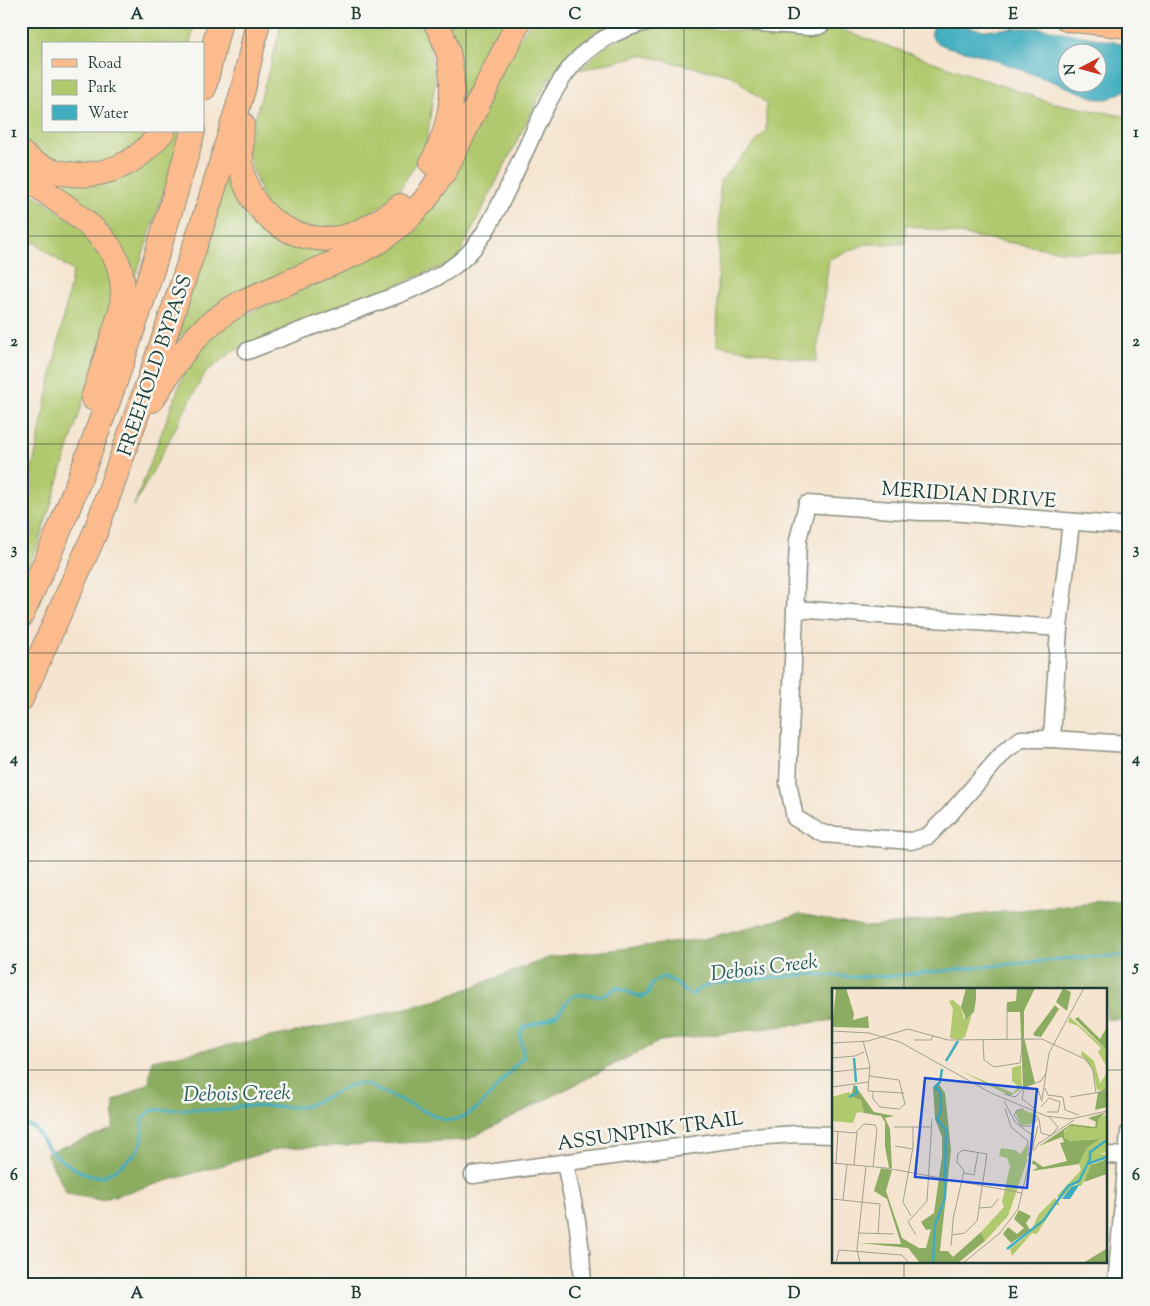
<svg xmlns="http://www.w3.org/2000/svg" width="1150" height="1306" viewBox="0 0 1150 1306" font-family="'Sorts Mill Goudy',serif">
  <rect width="100%" height="100%" fill="#f6f6f2"/>
  <filter id="ink" filterUnits="userSpaceOnUse"><feTurbulence type="fractalNoise" baseFrequency=".02" numOctaves="2"/><feDisplacementMap in="SourceGraphic" scale="10" xChannelSelector="R" yChannelSelector="G"/><feConvolveMatrix kernelMatrix="1 2 1 2 8 2 1 2 1" color-interpolation-filters="sRGB"/></filter>
  <filter id="wash" filterUnits="userSpaceOnUse"><feTurbulence type="fractalNoise" baseFrequency=".0096" numOctaves="4" result="noise"/><feDisplacementMap in="SourceGraphic" scale="20" xChannelSelector="R" yChannelSelector="G"/><feGaussianBlur stdDeviation="1.12" result="paint"/><feColorMatrix in="noise" values="0 0 0 0 0 0 0 0 0 0 0 0 0 0 0 0 0 1.4 0 .05"/><feComposite in="paint" operator="in"/></filter>
  <g filter="url(#wash)">
    <rect width="100%" height="100%" fill="#f5e4cf"/>
    <g fill="#b1c96e" stroke="#688351">
      <path d="M21,21H195L190,44H44V131H153L111,163L87,170L27,153L28,142L21,132Z"/>
      <path d="M281,21H418L427,32L435,82L426,147L394,199L338,230L292,225L266,208L246,149L279,35Z"/>
      <path d="M448,21H505L461,101L457,45Z"/>
      <path d="M532,21H625L595,32L549,78L456,261L235,350L205,373L134,506L191,355L226,324L333,274L394,242L451,183L509,53Z"/>
      <path d="M830,26L1049,102L1129,117V255L1061,251L905,225V244H866L829,259L816,362L717,345L720,181L766,131V103L733,76L641,55L580,70L604,47L641,29L700,28L788,35Z"/>
      <path d="M176,131H184L130,293L110,229L45,181L154,151Z"/>
      <path d="M229,156L248,215L299,245L338,253L211,310L176,340Z"/>
      <path d="M21,186L84,228L111,267L114,302L38,546L21,582V499L31,475L73,271L21,233Z"/>
    </g>
    <path fill="#8cad61" stroke="#56754a" d="M1129,898V1020L1106,1019V990H834V1020L660,1041L467,1140L282,1148L100,1200L67,1194L46,1153L113,1129L114,1101L149,1083L152,1060L358,1020L438,1000L551,957L703,939L800,914L868,927Z"/>
    <path fill="#40adbf" stroke="#30757a" fill-rule="evenodd" d="M939,24H948L985,30L1022,28H1041L1125,44L1129,46V89L1108,99H1098C1059,84 1020,69 981,55C968,51 947,49 936,42C931,38 931,34 933,28ZM1068,52H1098V82H1068Z"/>
    <g fill="none" stroke-linecap="round" stroke-linejoin="round">
      <path stroke="#40adbf" stroke-width="3" d="M21,1124L33,1127C38,1131 40,1137 44,1143C55,1157 83,1179 103,1176C109,1174 115,1170 120,1166C127,1161 138,1153 141,1144C147,1130 135,1121 152,1110L202,1109L212,1110H227L240,1106L303,1107L309,1105L354,1084H365L444,1120C481,1123 500,1077 524,1057L520,1034L524,1027C534,1023 549,1021 557,1014C563,1009 567,997 576,995C592,993 603,1002 616,987L641,997C649,996 650,990 652,983L662,977C675,978 680,991 692,995L700,988L712,984L735,981L814,974L850,977L892,976L1072,958L1129,955"/>
    </g>
  </g>
  <g filter="url(#ink)">
    <g fill="none" stroke-linecap="round" stroke-linejoin="round">
      <g stroke="#8a9082" stroke-width="19">
        <g id="minor">
          <path d="M735,21L810,27L819,26L826,21"/>
          <path d="M247,351C284,337 321,323 357,310C396,295 438,284 468,254C485,236 495,214 506,192C516,171 526,149 536,127C563,69 585,37 650,21"/>
          <path d="M1129,526L950,512H921L807,504L798,540L788,783L795,818L824,834L911,841L928,836L949,815L1005,751L1021,739H1052L1129,744"/>
          <path d="M795,609L1059,628L1052,739"/>
          <path d="M1059,628L1071,522"/>
          <path d="M1106,1155L1129,1156"/>
          <path d="M565,1163L577,1221L581,1252L583,1285"/>
          <path d="M473,1175L752,1137L797,1134L834,1135"/>
          <path d="M1116,1285L1129,1132"/>
        </g>
      </g>
      <g stroke="#8a9082" stroke-width="22">
        <path id="major" d="M1066,21L1129,28"/>
      </g>
      <g stroke="#8a9082" stroke-width="26">
        <g id="highway">
          <path d="M204,88L220,21"/>
          <path d="M242,124C241,143 239,163 245,182C261,227 310,249 354,234C371,228 386,217 400,206"/>
          <path d="M21,153C51,179 95,181 129,162C143,154 153,143 163,131"/>
          <path d="M432,163C455,118 461,66 435,21"/>
          <path d="M21,173C37,185 52,197 68,208C106,237 130,260 121,311L93,398"/>
          <path d="M152,400C179,356 196,328 242,302L357,253L381,240L405,221L425,200L445,170L519,21"/>
          <path d="M21,616C36,583 52,549 65,516C115,390 157,262 193,131"/>
          <path d="M21,699L95,533L165,335L210,201L243,90L258,21"/>
        </g>
      </g>
      <use href="#minor" stroke="#fff" stroke-width="16"/>
      <use href="#major" stroke="#fbbb8d" stroke-width="20"/>
      <use href="#highway" stroke="#fbbb8d" stroke-width="24"/>
    </g>
  </g>
  <path fill="none" stroke="#1f3d34" stroke-width="1" stroke-opacity="0.55" d="M246,21V1285M466,21V1285M684,21V1285M904,21V990M21,236H1129M21,444H1129M21,653H1129M21,861H1129M21,1070H834M1106,1070H1129M904,1262V1285"/>
  <g text-anchor="middle" stroke-width="5" stroke-linejoin="round" paint-order="stroke">
    <g font-size="20" fill="#1f3d34" stroke="#f6f6f2">
      <text transform="translate(154 365) rotate(-71)" y="7">FREEHOLD BYPASS</text>
      <text transform="translate(969 494) rotate(4)" y="7">MERIDIAN DRIVE</text>
      <text transform="translate(650 1130) rotate(-8)" y="7">ASSUNPINK TRAIL</text>
    </g>
    <g font-size="21" font-style="italic" fill="#295f5e" stroke="#f6f6f2">
      <text transform="translate(764 967) rotate(-7)" y="7">Debois Creek</text>
      <text transform="translate(237 1093) rotate(-1)" y="7">Debois Creek</text>
    </g>
  </g>
  <g transform="translate(832 988)">
    <rect width="275" height="275" fill="#f5e4cf"/>
    <path d="M121,12L129,19L132,31L140,26L133,49L128,52L118,50L121,21L117,13ZM238,29L275,62V79L266,64L269,60L246,38L236,34ZM250,63L262,73L268,95L275,85L274,102H265L261,82L249,67ZM189,77L190,100L178,108L129,83L181,105L187,99L180,93V80ZM17,104L29,112L32,125L25,124L21,135L0,133V109ZM188,121L206,127L202,136L189,137L183,124ZM275,127V164L267,166H275V171L263,173L249,198L244,196L228,211L225,208L249,182L247,176L255,160L268,151L238,153L232,149V144L238,138L265,141L267,129ZM195,156V173L176,228L153,253L149,244L172,219L170,214L178,178L175,170L167,168L169,160L183,162L189,166ZM223,210L228,217H223L205,246L200,245L180,268L178,261L199,244L206,227Z" fill="#b1c96e"/>
    <path d="M0,0H14L22,26L21,32L36,28L37,40L0,39L4,2ZM134,0H144V11L142,24L134,31L129,19ZM185,0H203L192,23V49L203,95L191,100L188,24H175V14L184,13ZM231,0L239,4L235,23L224,14ZM223,17L227,21L209,49L203,48L201,46ZM246,29L268,51L275,39V62L243,31ZM106,95L113,105L119,162L108,263H116L121,269L149,244L153,253L126,275H88L76,260L27,255L69,256L55,211L42,203L49,180L60,182L54,203L70,250L87,260H94L99,241L94,242L89,234L102,225L110,168V149L103,131L101,99ZM22,96L42,124L62,128L53,130L58,141L60,180H57L53,159V134L49,128L32,125L29,112L19,108ZM275,100V119L263,122L266,104ZM275,124L267,130L265,141L238,138L232,143V149L238,153L268,151L255,160L247,176L200,183L205,180L204,177L200,176L201,172L211,179L235,173L228,155L232,154L230,149L207,158L239,136L263,139L264,134L256,130ZM275,171V186L252,194L259,177ZM187,222L199,228L194,235L198,242L179,255L171,246L176,239L185,246L192,240L182,231ZM274,261L275,275H251Z" fill="#8cad61"/>
    <path d="M248,196L238,211H230L239,199Z" fill="#40adbf"/>
    <path fill="none" stroke="#40adbf" stroke-width="2.5" d="M22,70L24,94M114,73L126,53M110,81L108,94L103,99L108,104L109,123L105,131L114,142L113,190M17,109L25,105L24,98M255,176L275,169M175,261L212,232L236,198L247,193L258,171V164L275,152M101,275L103,237L113,210V192"/>
    <path fill="none" stroke="#9fa191" stroke-width="1" d="M175,17V51M0,43L37,45L68,54L159,105L214,128L239,131L275,123M151,51L152,72L162,79L188,75L191,50M82,52H99L101,48M31,53L38,78L36,103L72,105M0,55L36,53L76,41L116,52L210,51L255,72L261,83L264,105M0,70L23,68L32,64M0,84L38,80M37,88L67,92L73,116L67,121L48,119L41,111V104M0,99L36,94M213,100L216,107L231,109M172,106L183,109L193,99L209,93L214,85M231,109L233,122L247,127M238,109L275,103M210,112L217,65L252,0M172,113L183,134L201,148V161M209,119L217,110L228,114L226,124H215M173,120L179,139L196,153V168M202,120L190,111L192,101H206L210,114M192,121L185,122L182,127L189,138H200L207,129M207,131L209,145L219,148L226,139L217,129M62,139H100M0,143L23,145L32,136L43,137L45,141L41,179M63,158L81,161M202,163L206,156L242,132M0,175L54,180L190,205M4,176L6,144M22,177L25,144M132,185L142,187L146,164M0,211L48,216L46,246M11,212L15,177M147,220L160,219L166,211M79,228L71,214L81,159V139M27,245L62,246M84,247L76,234L95,213L100,131M119,258L121,233V231L132,183L125,174L126,165L131,162L155,166L145,233L133,245L120,247M4,275L7,262L70,267L77,275M28,275L25,261L34,178M131,275L168,245L186,221L206,138"/>
    <path fill="#1d4ed8" fill-opacity="0.15" stroke="#1d4ed8" stroke-width="2.5" d="M93,90L205,101L195,200L83,189Z"/>
    <rect width="275" height="275" fill="none" stroke="#1f3d34" stroke-width="2.5"/>
  </g>
  <rect width="1150" height="1306" fill="none" stroke="#f6f6f2" stroke-width="55"/>
  <rect x="42" y="42" width="162" height="90" fill="#f6f6f2" stroke="#a0aca6"/>
  <rect x="52" y="59" width="25" height="8" fill="#fbbb8d" stroke="#a0aca6"/>
  <text x="88" y="68" font-size="15" fill="#1f3d34">Road</text>
  <rect x="52" y="80" width="25" height="15" fill="#b1c96e" stroke="#a0aca6"/>
  <text x="88" y="92" font-size="15" fill="#1f3d34">Park</text>
  <rect x="52" y="105" width="25" height="15" fill="#40adbf" stroke="#a0aca6"/>
  <text x="88" y="118" font-size="15" fill="#1f3d34">Water</text>
  <g transform="translate(1082 68) rotate(264)"><circle r="24" fill="#f6f6f2" stroke="#a0aca6"/>
  <path d="M0-4L9 19L0 12L-9 19Z" fill="#c8321e"/>
  <text y="-8" font-size="14" font-weight="bold" text-anchor="middle" fill="#1f3d34">N</text>
  </g>
  <rect x="28" y="28" width="1094" height="1250" fill="none" stroke="#1f3d34" stroke-width="2"/>
  <g font-size="16" text-anchor="middle" font-weight="bold" fill="#1f3d34">
    <text x="137" y="19">A</text>
    <text x="356" y="19">B</text>
    <text x="575" y="19">C</text>
    <text x="794" y="19">D</text>
    <text x="1013" y="19">E</text>
    <text x="14" y="137">1</text>
    <text x="1136" y="137">1</text>
    <text x="14" y="346">2</text>
    <text x="1136" y="346">2</text>
    <text x="14" y="554">3</text>
    <text x="1136" y="554">3</text>
    <text x="14" y="763">4</text>
    <text x="1136" y="763">4</text>
    <text x="14" y="971">5</text>
    <text x="1136" y="971">5</text>
    <text x="14" y="1180">6</text>
    <text x="1136" y="1180">6</text>
    <text x="137" y="1298">A</text>
    <text x="356" y="1298">B</text>
    <text x="575" y="1298">C</text>
    <text x="794" y="1298">D</text>
    <text x="1013" y="1298">E</text>
  </g>
</svg>
